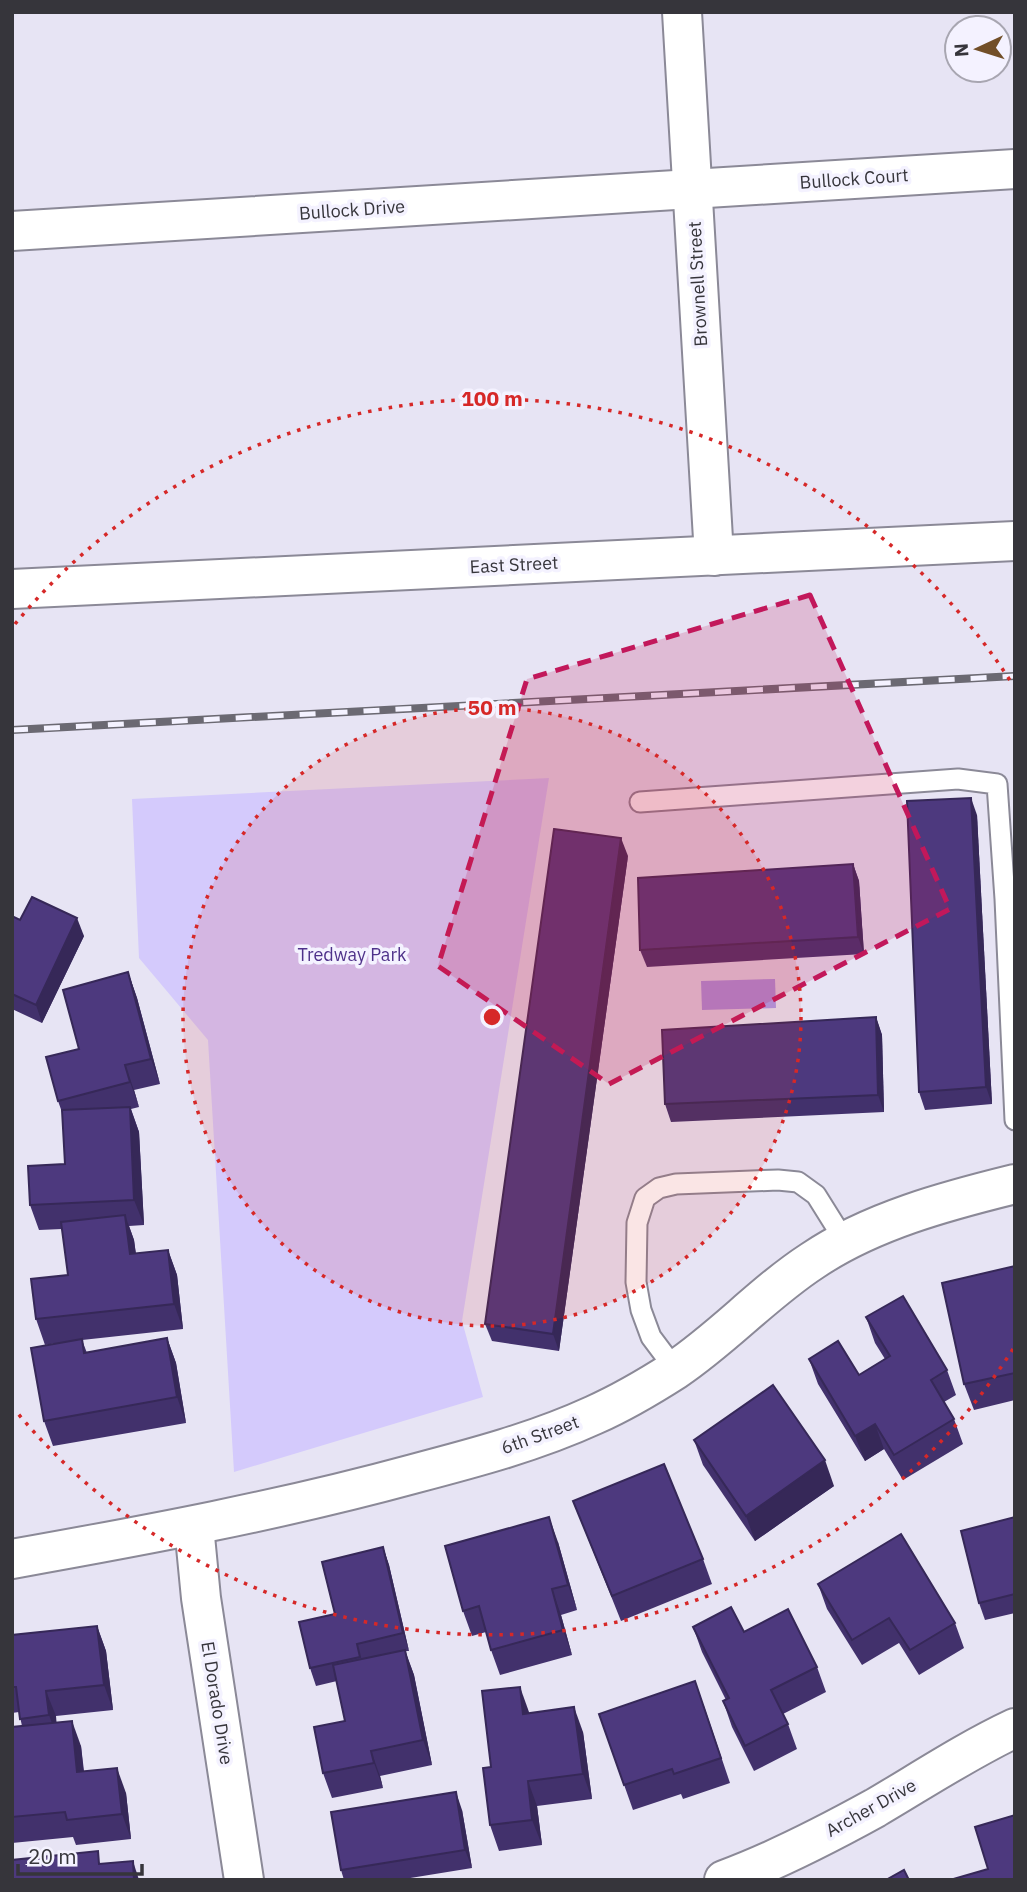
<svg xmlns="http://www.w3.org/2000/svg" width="1027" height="1892" viewBox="0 0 1027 1892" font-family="'IBM Plex Sans',sans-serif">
  <rect width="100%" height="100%" fill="#e7e4f4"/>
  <path fill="#d4cafc" d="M549,778L462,1321L483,1397L234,1472L208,1040L139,958L132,799Z"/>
  <path fill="#ae9cea" d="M775,979L776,1008L702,1010L701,981Z"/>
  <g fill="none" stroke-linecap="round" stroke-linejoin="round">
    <g stroke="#8b8997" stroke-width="23">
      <g id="lane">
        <path d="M640,802L958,779L997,784L1005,899L1015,1120"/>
        <path d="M675,1369L651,1337L641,1310L636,1282L637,1223L645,1198L659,1188L676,1184L778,1180L798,1182L816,1195L846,1243"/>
      </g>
    </g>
    <g stroke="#8b8997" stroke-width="42">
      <g id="street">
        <path d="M682,12L714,556"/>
        <path d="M12,231L1015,169"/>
        <path d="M194,1526L201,1598L244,1880"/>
        <path d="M12,1559C147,1535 281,1510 413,1474C474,1458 535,1442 594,1415C621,1403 650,1386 675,1370C723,1338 763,1293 812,1261C871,1221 946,1201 1015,1184"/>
        <path d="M724,1880C776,1861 826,1835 875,1808C921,1781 966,1751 1015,1728"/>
      </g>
    </g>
    <g stroke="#8b8997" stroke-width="42">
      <path id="secondary" d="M12,589L1015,541"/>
    </g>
    <use href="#lane" stroke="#fff" stroke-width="19"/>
    <use href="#street" stroke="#fff" stroke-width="38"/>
    <use href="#secondary" stroke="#fff" stroke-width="38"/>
    <g stroke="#6b6972" stroke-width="8">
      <path id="rail" d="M12,730L1015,676"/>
    </g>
    <use href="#rail" stroke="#f4f2ff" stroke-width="5" stroke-dasharray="16" stroke-linecap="butt"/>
  </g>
  <g fill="#42316c">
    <path d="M977,815L992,1104L925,1110L919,1092Z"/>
    <path d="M628,856L559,1351L492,1341L485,1324Z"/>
    <path d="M853,864L859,881L864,954L647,967L640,950Z"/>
    <path d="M12,916L20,920L84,936L42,1023L12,1009Z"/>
    <path d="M128,972L137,998L160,1084L134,1090L139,1107L131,1109L139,1132L144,1225L129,1226L134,1240L136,1254L168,1250L177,1275L183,1329L82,1340L87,1353L167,1338L176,1363L186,1423L53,1446L44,1421L57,1343L45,1345L36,1319L68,1275L62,1229L39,1230L30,1205L65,1164L63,1115L58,1101L79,1049Z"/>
    <path d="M876,1017L882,1035L884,1112L671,1122L665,1104Z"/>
    <path d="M1015,1266V1400L974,1410L964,1384Z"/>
    <path d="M866,1317L947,1370L956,1395L944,1402L954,1419L963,1444L903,1480L884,1449L865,1461L818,1384L809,1359L859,1375L885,1359L875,1343Z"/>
    <path d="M694,1440L834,1486L755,1541L703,1465Z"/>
    <path d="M573,1501L703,1559L712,1584L621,1621Z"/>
    <path d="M1015,1517V1613L985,1620L979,1603Z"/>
    <path d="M558,1542L577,1610L561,1615L572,1655L500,1675L491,1650L486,1632L472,1636L463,1611Z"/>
    <path d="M383,1547L389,1565L409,1651H405L414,1675L432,1765L380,1776L383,1788L332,1798L323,1773L345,1721L337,1681L316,1686L310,1668L335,1614Z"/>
    <path d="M818,1584L955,1623L964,1648L919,1675L899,1643L862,1665L827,1609Z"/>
    <path d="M97,1626L106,1651L113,1710L56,1716V1723L81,1746L84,1771L126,1793L131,1839L76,1845L73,1837L12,1843V1727L22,1726L19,1712L12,1713V1635Z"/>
    <path d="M693,1627L744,1632L817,1667L826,1692L783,1714L788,1724L797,1749L754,1771L732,1727L723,1701L726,1700L702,1652Z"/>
    <path d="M704,1706L730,1783L683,1799L681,1794L633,1810L599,1714Z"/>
    <path d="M529,1713L583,1732L592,1799L537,1806L542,1845L499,1851L490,1825L491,1767Z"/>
    <path d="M462,1810L472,1868L398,1880H344L341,1870Z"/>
  </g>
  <g fill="#362858">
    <path d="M971,798L977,815L992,1104L986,1087Z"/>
    <path d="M621,838L628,856L559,1351L553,1334Z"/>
    <path d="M853,864L859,881L864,954L858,937Z"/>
    <path d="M77,918L84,936L42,1023L36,1005Z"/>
    <path d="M128,972L137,998L160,1084L151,1059Z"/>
    <path d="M876,1017L882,1035L884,1112L878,1095Z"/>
    <path d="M125,1065L134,1090L139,1107L130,1082Z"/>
    <path d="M130,1107L139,1132L144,1225L134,1200Z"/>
    <path d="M125,1215L134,1240L139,1279L130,1254Z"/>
    <path d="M168,1250L177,1275L183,1329L174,1304Z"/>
    <path d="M167,1338L176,1363L186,1423L177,1397Z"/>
    <path d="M875,1424L884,1449L865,1461L855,1436Z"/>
    <path d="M825,1460L834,1486L755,1541L746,1516Z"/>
    <path d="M549,1517L558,1542L577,1610L568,1585Z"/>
    <path d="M383,1547L389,1565L409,1651L403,1633Z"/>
    <path d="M552,1589L561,1615L572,1655L563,1630Z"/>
    <path d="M97,1626L106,1651L113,1710L104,1685Z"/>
    <path d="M405,1650L414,1675L432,1765L423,1740Z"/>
    <path d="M520,1687L529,1712L532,1739L523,1714Z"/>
    <path d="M46,1691L56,1716L58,1740L49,1715Z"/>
    <path d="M574,1707L583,1732L592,1799L583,1774Z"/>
    <path d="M72,1721L81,1746L86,1797L77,1772Z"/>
    <path d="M371,1751L380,1776L383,1788L374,1763Z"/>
    <path d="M117,1768L126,1793L131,1839L122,1814Z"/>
    <path d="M528,1781L537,1806L542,1845L532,1820Z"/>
    <path d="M456,1792L462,1810L472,1868L465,1850Z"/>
    <path d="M133,1861L139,1880H134Z"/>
  </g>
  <g fill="#4d397e" stroke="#362858" stroke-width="2">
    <path d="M971,798L986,1087L919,1092L907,801Z"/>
    <path d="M554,829L621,838L553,1334L485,1324Z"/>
    <path d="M853,864L858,937L640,950L638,878Z"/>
    <path d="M32,897L77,918L36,1005L12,994V916L20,920Z"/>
    <path d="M128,972L151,1059L125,1065L130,1082L58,1101L46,1057L79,1049L63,990Z"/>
    <path d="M876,1017L878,1095L665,1104L662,1030Z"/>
    <path d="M130,1107L134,1200L30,1205L28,1166L65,1164L62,1110Z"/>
    <path d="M125,1215L130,1254L168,1250L174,1304L36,1319L31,1279L68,1275L61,1222Z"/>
    <path d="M1015,1266V1373L964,1384L942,1283Z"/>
    <path d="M903,1296L947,1370L931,1380L954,1419L894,1455L875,1424L855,1436L809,1359L838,1341L859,1375L890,1356L866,1317Z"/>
    <path d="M167,1338L177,1397L44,1421L31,1348L82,1339L84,1353Z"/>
    <path d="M773,1385L825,1460L746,1516L694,1440Z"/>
    <path d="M664,1464L703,1559L612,1596L573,1501Z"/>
    <path d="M549,1517L568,1585L552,1589L563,1630L491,1650L479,1606L463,1611L445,1546Z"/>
    <path d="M1015,1517V1594L979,1603L961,1531Z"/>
    <path d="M901,1534L955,1623L910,1650L889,1618L852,1640L818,1584Z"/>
    <path d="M383,1547L403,1633L357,1644L360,1657L310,1668L299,1622L335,1614L322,1562Z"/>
    <path d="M731,1607L744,1632L788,1609L817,1667L771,1690L788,1724L745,1746L723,1701L729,1698L693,1627Z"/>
    <path d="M97,1626L104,1685L46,1691L49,1715L20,1719L16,1687H12V1635Z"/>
    <path d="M405,1650L423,1740L371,1751L374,1763L323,1773L314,1727L345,1721L333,1665Z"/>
    <path d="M695,1681L721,1758L674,1774L672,1769L624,1785L599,1714Z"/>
    <path d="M520,1687L523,1714L574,1707L583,1774L528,1781L532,1820L490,1825L483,1768L491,1767L482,1691Z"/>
    <path d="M72,1721L77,1772L117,1768L122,1814L67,1820L65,1812L12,1817V1727Z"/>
    <path d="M456,1792L465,1850L341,1870L331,1812Z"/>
    <path d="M1015,1815V1880H950L988,1869L975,1827Z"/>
    <path d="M98,1851L99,1864L133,1861L134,1880H12V1860Z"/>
    <path d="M904,1870L909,1880H886Z"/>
  </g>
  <path fill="#c2185b" fill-opacity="0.2" stroke="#c2185b" stroke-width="5" stroke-dasharray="14 9" stroke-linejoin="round" d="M810,595L950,909L609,1084L438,966L527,679Z"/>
  <circle cx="492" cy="1017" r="309" fill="#d62828" fill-opacity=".12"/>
  <g fill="none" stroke="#d62828" stroke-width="3.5" stroke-dasharray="3.5 7">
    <circle cx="492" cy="1017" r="309"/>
    <path d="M1013 1349A618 618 0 0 1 15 1410M15 624A618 618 0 0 1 1013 685"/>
  </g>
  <g text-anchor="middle" stroke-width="7" stroke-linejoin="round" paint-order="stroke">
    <g font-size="18" fill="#36353b" stroke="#f4f2ff">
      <text transform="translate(854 179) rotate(-4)" y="6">Bullock Court</text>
      <text transform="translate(352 210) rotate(-4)" y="6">Bullock Drive</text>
      <text transform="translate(698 284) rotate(-93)" y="6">Brownell Street</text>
      <text transform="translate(514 565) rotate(-3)" y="6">East Street</text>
      <text transform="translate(540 1435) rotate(-20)" y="6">6th Street</text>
      <text transform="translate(217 1703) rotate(81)" y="6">El Dorado Drive</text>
      <text transform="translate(871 1808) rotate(-29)" y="6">Archer Drive</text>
    </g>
    <g font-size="18" fill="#4e318a" stroke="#f4f2ff">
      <text x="352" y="961">Tredway Park</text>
    </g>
  </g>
  <circle cx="492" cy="1017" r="10" fill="#d62828" stroke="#f4f2ff" stroke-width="3.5"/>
  <g font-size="21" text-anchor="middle" font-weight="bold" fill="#d62828" stroke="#f4f2ff" stroke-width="7" stroke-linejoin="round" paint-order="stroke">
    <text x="492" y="406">100 m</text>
    <text x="492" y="715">50 m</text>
  </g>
  <rect width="1027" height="1892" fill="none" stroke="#36353b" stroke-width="28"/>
  <g transform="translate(978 49) rotate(266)"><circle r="33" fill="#f4f2ff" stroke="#a8a6b1" stroke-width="2"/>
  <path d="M0-5L12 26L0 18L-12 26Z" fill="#724f28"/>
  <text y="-10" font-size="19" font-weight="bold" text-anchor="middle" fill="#36353b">N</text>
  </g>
  <path d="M18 1864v10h124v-10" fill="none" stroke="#36353b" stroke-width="3.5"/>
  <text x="28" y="1864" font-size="21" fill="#36353b" stroke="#f4f2ff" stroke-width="5" paint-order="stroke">20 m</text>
</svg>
